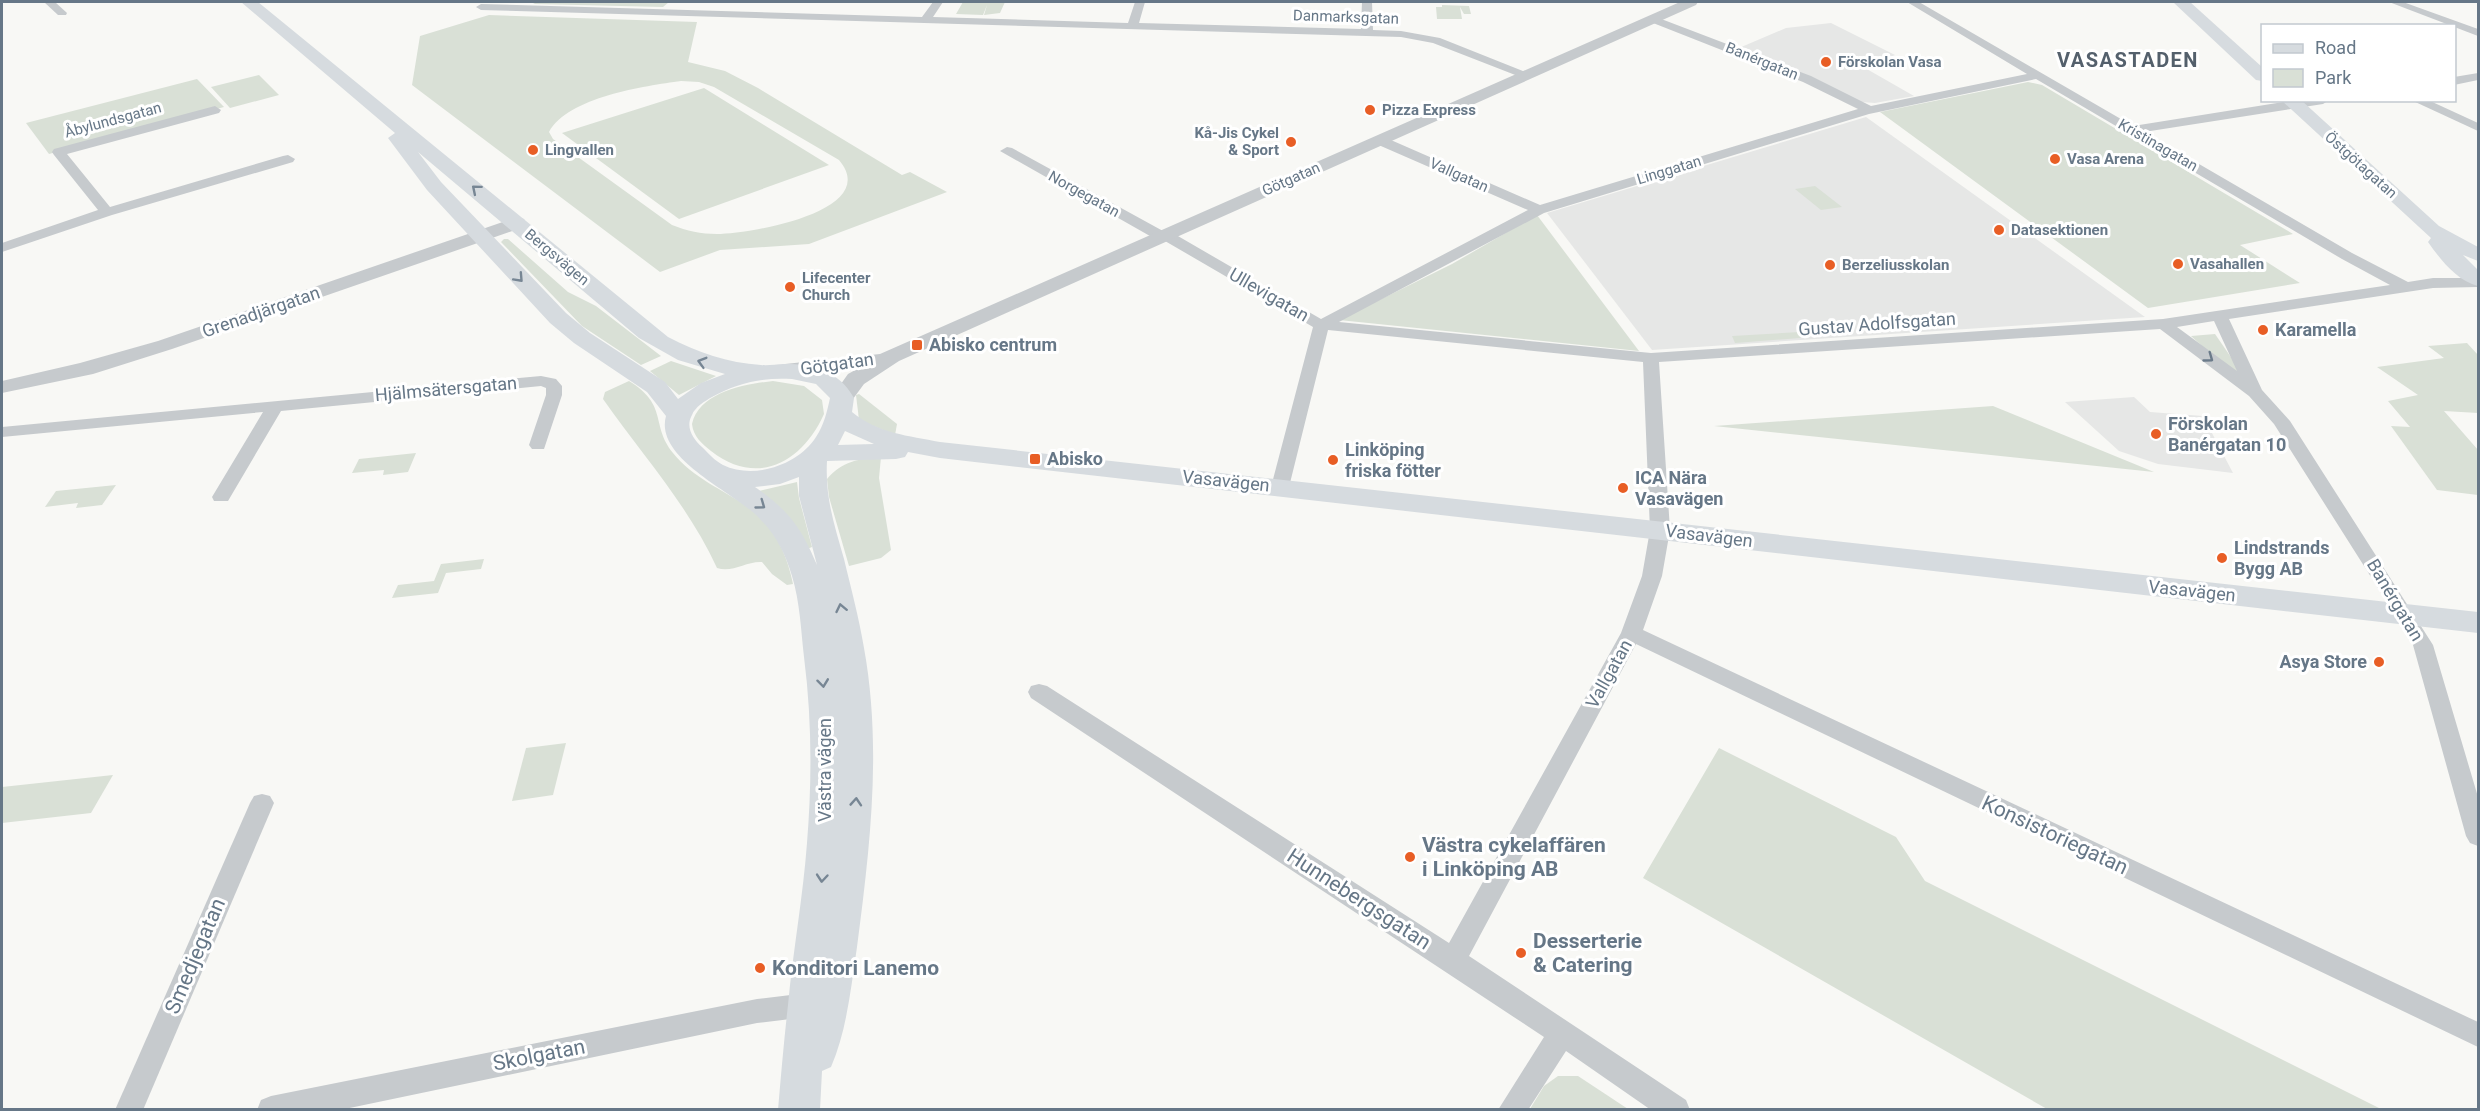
<svg xmlns="http://www.w3.org/2000/svg" width="2480" height="1111" viewBox="0 0 2480 1111" font-family="Roboto,sans-serif">
  <rect width="100%" height="100%" fill="#f8f8f5"/>
  <g fill="#e6e7e6">
    <path d="M1831,23L1895,55L1865,68L1914,96L1875,103L1861,102L1814,78L1739,48L1786,28Z"/>
    <path d="M1866,117L2145,317L1652,350L1547,213Z"/>
    <path d="M2134,397L2150,412L2203,416L2233,473L2158,464L2119,451L2065,402Z"/>
  </g>
  <g fill="#d9e0d6" fill-rule="evenodd">
    <path d="M531,2H669L663,7L535,4Z"/>
    <path d="M963,2H1005L1000,13L984,15L987,5L983,15L956,14Z"/>
    <path d="M1442,5L1469,6L1471,14H1464L1460,7L1462,19H1437L1436,7H1442Z"/>
    <path d="M489,15L697,22L688,62L725,71L758,88L902,175L910,172L947,192L809,244L720,250L660,272L412,85L420,36ZM681,81L699,82L714,87L839,160C883,212 747,234 717,234C701,234 687,231 672,225L553,139L549,132C568,97 645,86 681,81Z"/>
    <path d="M259,75L279,95L230,108L211,87Z"/>
    <path d="M197,79L224,107L49,154L26,123Z"/>
    <path d="M2028,82L2042,85L2293,234L2240,245L2300,283L2148,308L1880,112Z"/>
    <path d="M704,88L829,165L679,219L562,133Z"/>
    <path d="M1815,186L1842,207L1821,210L1795,189Z"/>
    <path d="M1537,215L1639,351L1339,320L1452,264Z"/>
    <path d="M504,239H508L568,292L596,306L661,356L641,365L582,326L501,242Z"/>
    <path d="M1800,332L1802,336L1800,338L1735,343L1732,336Z"/>
    <path d="M2215,334L2246,379H2239L2191,336Z"/>
    <path d="M2467,343L2478,355V413L2444,411L2478,450V495L2437,490L2391,426L2410,427L2388,401L2418,395L2377,367L2444,358L2428,346Z"/>
    <path d="M671,361L716,376L679,395L650,371Z"/>
    <path d="M629,381C669,406 650,424 673,453C693,478 722,489 748,507C774,525 787,554 793,584L787,585L772,574L762,562C746,561 733,573 717,568C688,505 643,456 603,399L605,392Z"/>
    <path d="M773,381L804,386L822,400L824,414C802,463 757,487 711,451C702,444 693,436 692,424C699,392 746,384 773,381Z"/>
    <path d="M859,394L897,424L895,435L859,420L856,395Z"/>
    <path d="M1993,406L2154,472L1714,426Z"/>
    <path d="M416,453L408,472L383,475L384,470L352,473L359,459Z"/>
    <path d="M881,457L879,478L891,550L881,558L849,566L829,497L827,479C841,462 860,458 881,457Z"/>
    <path d="M797,482L799,498L812,547L807,549L759,491Z"/>
    <path d="M116,485L102,505L76,508L78,503L45,507L56,491Z"/>
    <path d="M484,559L481,569L446,573L438,593L392,598L398,585L434,581L441,564Z"/>
    <path d="M566,743L553,795L512,801L526,748Z"/>
    <path d="M1719,748L1896,837L1925,881L2381,1109H2047L1643,878Z"/>
    <path d="M113,775L91,813L2,823V787Z"/>
    <path d="M1558,1076H1578L1628,1109H1530L1544,1086Z"/>
  </g>
  <g fill="none" stroke-linecap="round" stroke-linejoin="round">
    <g fill="#c6cacd" fill-rule="evenodd">
      <path d="M44,2H55L67,13L66,15H58Z"/>
      <path d="M933,2H943L933,17L1128,23L1135,2H1145L1139,23L1361,29L1362,2H1372L1373,30L1401,31L1440,38L1533,75L1531,78H1523L1433,43L1401,37L481,10L476,7L481,4L922,17Z"/>
      <path d="M1907,2H1919L2133,126L2296,100H2329L2323,104L2144,132L2352,253L2408,282L2433,278H2478V287L2433,288L2229,319L2262,390L2290,421L2433,645L2478,797V846L2470,843L2466,836L2413,645L2397,618L2274,424L2249,396L2160,329L1659,362L1670,530L1662,576L1643,630L2478,1022V1047L1636,644L1469,956L1686,1100L1690,1110H1651L1566,1051L1528,1110H1498L1544,1037L1031,698L1028,692L1031,686L1039,684L1047,686L1449,943L1621,633L1642,576L1650,530L1643,362L1328,330L1289,487L1287,491H1273L1271,487L1313,327L1165,241L1157,240L1000,151L1007,147L1012,148L1163,231L1171,232L1321,319L1528,210L1374,143L1373,140L1374,137H1384L1540,205L1858,109L1803,82L1648,21V17H1656L1811,76L1871,106L2027,74ZM2036,79L2342,259L2390,285L2163,319L1651,353L1339,322L1544,213L1869,114ZM2214,321L2237,371L2177,327Z"/>
      <path d="M2389,2H2403L2478,29V36Z"/>
      <path d="M2478,73V80L2454,85V77Z"/>
      <path d="M2411,100H2428L2478,123V131Z"/>
      <path d="M215,106L221,110L219,113L67,154L110,207L283,156L288,155L295,159L293,162L112,215L2,252V243L98,210L54,155L52,152L54,149Z"/>
      <path d="M541,376L556,379L562,386V395L544,449H532L529,445L546,395V388L541,386L281,411L228,501H214L212,497L263,412L2,437V427Z"/>
      <path d="M262,794L270,796L274,803L143,1110H115L250,803L254,796Z"/>
      <path d="M807,993L816,996L820,1005L816,1014L807,1017L757,1023L340,1110H257L261,1100L271,1096L757,999Z"/>
    </g>
    <g fill="#c6cacd" fill-rule="evenodd">
      <path d="M1680,2H1698L1696,5L899,361L864,384L850,403L842,405L834,403L831,398L848,374L857,369C832,373 802,382 777,376L774,371L777,366L785,364L880,354Z"/>
      <path d="M517,217L524,219L526,223L524,227L172,349L93,374L2,393V381L80,363L158,341Z"/>
    </g>
    <g fill="#d6dbdf" fill-rule="evenodd">
      <path d="M241,2H258L668,337C697,352 728,363 761,365C768,366 776,364 784,364C814,364 839,371 854,398L852,412C877,433 909,436 940,442L2478,612V633L940,458L908,452L905,457L896,459L827,461C825,497 834,524 844,559C851,588 859,618 864,648C882,747 870,848 857,947C851,987 847,1030 831,1067L822,1071L820,1110H778C781,1075 784,1040 788,1005C793,951 803,897 807,843C812,781 812,719 804,657C801,631 800,602 792,576C785,553 776,535 759,518C735,492 654,459 666,416L647,392L574,343L550,323L427,190L388,138L395,133ZM418,152L639,338L678,360L725,374L701,383L678,399L665,382L590,333L566,313L441,182ZM792,379L816,384L830,398C827,412 824,425 816,437C798,465 754,480 723,465C715,461 708,453 702,447C693,439 685,427 692,415C695,407 705,401 712,397C737,383 764,377 792,379ZM845,431L874,444L838,445ZM799,477V496L817,565C801,527 789,511 755,487L780,484Z"/>
      <path d="M2173,2H2190L2262,67V81L2256,80Z"/>
      <path d="M2281,100H2301L2439,226L2478,247V261L2463,255L2478,270V286C2457,281 2440,259 2428,242L2431,238Z"/>
    </g>
  </g>
  <defs><path id="oneway-chevron" d="M-2-3.5L2.5 0L-2 3.5" fill="none" stroke-width="1.6" stroke-linecap="round" stroke-linejoin="round" transform="scale(1.5)"/></defs>
  <g stroke="#778694">
    <use href="#oneway-chevron" transform="translate(476 189) rotate(-140)"/>
    <use href="#oneway-chevron" transform="translate(519 278) rotate(47)"/>
    <use href="#oneway-chevron" transform="translate(702 362) rotate(-164)"/>
    <use href="#oneway-chevron" transform="translate(761 505) rotate(36)"/>
    <use href="#oneway-chevron" transform="translate(841 608) rotate(-102)"/>
    <use href="#oneway-chevron" transform="translate(823 683) rotate(83)"/>
    <use href="#oneway-chevron" transform="translate(856 802) rotate(-86)"/>
    <use href="#oneway-chevron" transform="translate(822 878) rotate(95)"/>
  </g>
  <use stroke="#6b7b8a" href="#oneway-chevron" transform="translate(2209 358) rotate(36)"/>
  <g fill="#e85e25" stroke="#fff" stroke-width="2">
    <circle cx="1826" cy="62" r="6"/>
    <circle cx="1370" cy="110" r="6"/>
    <circle cx="1291" cy="142" r="6"/>
    <circle cx="533" cy="150" r="6"/>
    <circle cx="2055" cy="159" r="6"/>
    <circle cx="1999" cy="230" r="6"/>
    <circle cx="2178" cy="264" r="6"/>
    <circle cx="1830" cy="265" r="6"/>
    <circle cx="790" cy="287" r="6"/>
    <circle cx="2263" cy="330" r="6"/>
    <rect x="911" y="339" width="12" height="12" rx="3"/>
    <circle cx="2156" cy="434" r="6"/>
    <rect x="1029" y="453" width="12" height="12" rx="3"/>
    <circle cx="1333" cy="460" r="6"/>
    <circle cx="1623" cy="488" r="6"/>
    <circle cx="2222" cy="558" r="6"/>
    <circle cx="2379" cy="662" r="6"/>
    <circle cx="1410" cy="857" r="6"/>
    <circle cx="1521" cy="953" r="6"/>
    <circle cx="760" cy="968" r="6"/>
  </g>
  <g text-anchor="middle" stroke-width="6" stroke-linejoin="round" paint-order="stroke">
    <g font-size="15" fill="#667787" stroke="#fff">
      <text transform="translate(1346 17) rotate(2)" y="5">Danmarksgatan</text>
      <text transform="translate(1762 61) rotate(22)" y="5">Banérgatan</text>
      <text transform="translate(113 120) rotate(-15)" y="5">Åbylundsgatan</text>
      <text transform="translate(2158 145) rotate(30)" y="5">Kristinagatan</text>
      <text transform="translate(2361 165) rotate(42)" y="5">Östgötagatan</text>
      <text transform="translate(1669 170) rotate(-17)" y="5">Linggatan</text>
      <text transform="translate(1459 175) rotate(24)" y="5">Vallgatan</text>
      <text transform="translate(1291 179) rotate(-24)" y="5">Götgatan</text>
      <text transform="translate(1084 194) rotate(29)" y="5">Norgegatan</text>
      <text transform="translate(557 257) rotate(40)" y="5">Bergsvägen</text>
    </g>
    <g font-size="15" font-weight="bold" fill="#667787" stroke="#fff" text-anchor="start">
      <text x="1838" y="67">Förskolan Vasa</text>
      <text x="1382" y="115">Pizza Express</text>
      <text x="1279" y="138" text-anchor="end">Kå-Jis Cykel<tspan x="1279" dy="17">&amp; Sport</tspan></text>
      <text x="545" y="155">Lingvallen</text>
      <text x="2067" y="164">Vasa Arena</text>
      <text x="2011" y="235">Datasektionen</text>
      <text x="2190" y="269">Vasahallen</text>
      <text x="1842" y="270">Berzeliusskolan</text>
      <text x="802" y="283">Lifecenter<tspan x="802" dy="17">Church</tspan></text>
    </g>
    <g font-size="18" fill="#667787" stroke="#fff">
      <text transform="translate(1269 295) rotate(30)" y="6">Ullevigatan</text>
      <text transform="translate(261 312) rotate(-19)" y="6">Grenadjärgatan</text>
      <text transform="translate(1877 324) rotate(-4)" y="6">Gustav Adolfsgatan</text>
      <text transform="translate(837 364) rotate(-8)" y="6">Götgatan</text>
      <text transform="translate(446 389) rotate(-5)" y="6">Hjälmsätersgatan</text>
      <text transform="translate(1226 481) rotate(6)" y="6">Vasavägen</text>
      <text transform="translate(1709 536) rotate(7)" y="6">Vasavägen</text>
      <text transform="translate(2192 591) rotate(6)" y="6">Vasavägen</text>
      <text transform="translate(2395 600) rotate(59)" y="6">Banérgatan</text>
      <text transform="translate(1609 674) rotate(-61)" y="6">Vallgatan</text>
      <text transform="translate(825 770) rotate(-90)" y="6">Västra vägen</text>
    </g>
    <g font-size="18" font-weight="bold" fill="#667787" stroke="#fff" text-anchor="start">
      <text x="2275" y="336">Karamella</text>
      <text x="929" y="351">Abisko centrum</text>
      <text x="2168" y="430">Förskolan<tspan x="2168" dy="21">Banérgatan 10</tspan></text>
      <text x="1345" y="456">Linköping<tspan x="1345" dy="21">friska fötter</tspan></text>
      <text x="1047" y="465">Abisko</text>
      <text x="1635" y="484">ICA Nära<tspan x="1635" dy="21">Vasavägen</tspan></text>
      <text x="2234" y="554">Lindstrands<tspan x="2234" dy="21">Bygg AB</tspan></text>
      <text x="2367" y="668" text-anchor="end">Asya Store</text>
    </g>
    <g font-size="20" font-weight="bold" letter-spacing="1.5" fill="#54606c" stroke="#fff">
      <text x="2128" y="67">VASASTADEN</text>
    </g>
    <g font-size="21" fill="#667787" stroke="#fff">
      <text transform="translate(2055 835) rotate(25)" y="7">Konsistoriegatan</text>
      <text transform="translate(1359 899) rotate(33)" y="7">Hunnebergsgatan</text>
      <text transform="translate(195 956) rotate(-67)" y="7">Smedjegatan</text>
      <text transform="translate(539 1055) rotate(-11)" y="7">Skolgatan</text>
    </g>
    <g font-size="21" font-weight="bold" fill="#667787" stroke="#fff" text-anchor="start">
      <text x="1422" y="852">Västra cykelaffären<tspan x="1422" dy="24">i Linköping AB</tspan></text>
      <text x="1533" y="948">Desserterie<tspan x="1533" dy="24">&amp; Catering</tspan></text>
      <text x="772" y="975">Konditori Lanemo</text>
    </g>
  </g>
  <rect width="2480" height="1111" fill="none" stroke="#667787" stroke-width="6"/>
  <rect x="2261" y="24" width="195" height="78" fill="#ffffff" stroke="#c2c9cf" stroke-width="1.5"/>
  <rect x="2273" y="44" width="30" height="9" fill="#d6dbdf" stroke="#c2c9cf" stroke-width="1.5"/>
  <text x="2315" y="54" font-size="18" fill="#667787">Road</text>
  <rect x="2273" y="69" width="30" height="18" fill="#d9e0d6" stroke="#c2c9cf" stroke-width="1.5"/>
  <text x="2315" y="84" font-size="18" fill="#667787">Park</text>
</svg>
